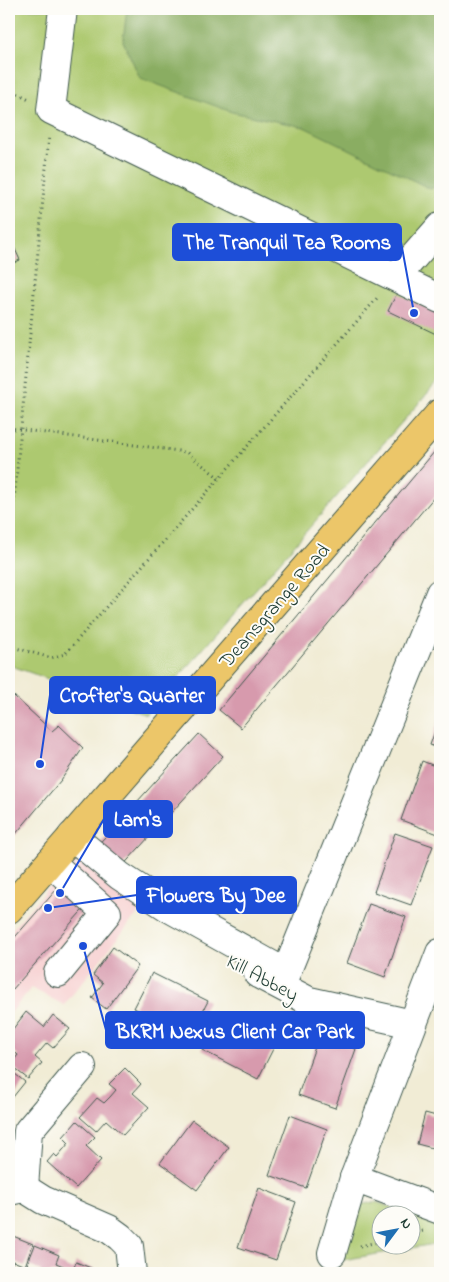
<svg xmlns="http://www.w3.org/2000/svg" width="449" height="1282" viewBox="0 0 449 1282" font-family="'Indie Flower',sans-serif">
  <rect width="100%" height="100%" fill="#fdfcf7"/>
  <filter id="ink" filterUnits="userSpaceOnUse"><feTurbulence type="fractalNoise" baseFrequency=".02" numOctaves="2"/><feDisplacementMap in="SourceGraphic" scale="10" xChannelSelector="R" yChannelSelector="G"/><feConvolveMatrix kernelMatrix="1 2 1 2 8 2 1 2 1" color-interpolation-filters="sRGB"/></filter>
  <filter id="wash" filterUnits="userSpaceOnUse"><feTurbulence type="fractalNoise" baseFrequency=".0096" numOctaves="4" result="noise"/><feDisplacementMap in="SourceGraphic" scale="20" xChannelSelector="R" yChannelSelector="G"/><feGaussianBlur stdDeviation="1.12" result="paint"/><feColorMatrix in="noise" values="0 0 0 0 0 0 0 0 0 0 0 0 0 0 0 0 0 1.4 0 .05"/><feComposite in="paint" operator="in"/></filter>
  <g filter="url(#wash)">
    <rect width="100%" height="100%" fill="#f1ecd5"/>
    <path fill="#f7cfd0" d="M80,851L147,902L64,1005L31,988L9,1015V933Z"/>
    <g fill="#adc96f" stroke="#668352">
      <path d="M9,9H440V379L146,714L9,665Z"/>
      <path d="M376,1202L411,1214H382V1244H412V1215L440,1225V1243L343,1260L355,1210L363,1204Z"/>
    </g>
    <path fill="#8aad62" stroke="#54754b" d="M127,9H440V182L431,189L304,127L232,112L140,78L123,41Z"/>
    <g id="blocks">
      <g fill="#d79aad">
        <path d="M9,236L20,260L9,265Z"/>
        <path d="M397,293L440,314V326L436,334L388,311Z"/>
        <path d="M440,445V490L241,728L219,710Z"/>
        <path d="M14,696L52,731L59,725L83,748L61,780L9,842V703Z"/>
        <path d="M440,717V749L430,745Z"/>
        <path d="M199,734L223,756L118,871L94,849Z"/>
        <path d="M422,761L440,768V828L438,834L401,820Z"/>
        <path d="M395,833L433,846L411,905L374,892Z"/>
        <path d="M63,882L88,904L12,990L9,987V944Z"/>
        <path d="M369,904L406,917L385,977L347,963Z"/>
        <path d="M113,947L138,966L106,1009L92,998L103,983L93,975Z"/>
        <path d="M152,973L208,1001L190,1036L134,1008Z"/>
        <path d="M26,1012L44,1027L53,1015L70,1029L53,1048L47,1043L35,1057L42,1063L28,1079L10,1065L18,1055L9,1047V1034Z"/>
        <path d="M220,1015L276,1043L258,1079L202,1050Z"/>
        <path d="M319,1036L356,1049L335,1108L298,1095Z"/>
        <path d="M125,1068L141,1084L133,1093L149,1107L123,1135L106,1120L96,1131L80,1117L97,1098L104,1103L110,1097L116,1090L109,1084Z"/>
        <path d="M9,1069L25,1082L9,1102Z"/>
        <path d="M425,1113L440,1117V1150L417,1144Z"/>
        <path d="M290,1115L327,1129L306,1188L269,1175Z"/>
        <path d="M192,1120L229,1147L197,1190L160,1163Z"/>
        <path d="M77,1121L95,1137L86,1146L101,1160L76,1188L47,1162L54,1154L57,1157L69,1143L63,1137Z"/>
        <path d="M259,1188L296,1202L276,1260L238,1247Z"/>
        <path d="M13,1236L33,1244L25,1266L13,1261L9,1271V1244Z"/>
        <path d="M35,1245L59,1255L56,1263L73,1270L76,1262L96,1270L95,1273H40L41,1271L27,1265Z"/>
      </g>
    </g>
  </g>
  <g filter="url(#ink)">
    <use href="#blocks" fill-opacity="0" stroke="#3e574c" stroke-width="1"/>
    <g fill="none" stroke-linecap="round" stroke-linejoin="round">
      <g stroke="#3e574c" stroke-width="30">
        <g id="minor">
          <path d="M63,9L51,110L440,299"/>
          <path d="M396,277L440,227"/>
          <path d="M72,836L120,876L169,908L286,973L440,593"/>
          <path d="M50,862L107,913L58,973"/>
          <path d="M258,974L309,1001L412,1024"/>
          <path d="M354,1178L440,1210"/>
          <path d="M24,1188L43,1200L109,1229L120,1237L129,1246L132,1273"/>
          <path d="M9,1191L24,1188L28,1131L82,1067"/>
          <path d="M332,1253L354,1178L440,953"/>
        </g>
      </g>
      <g stroke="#3e574c" stroke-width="30">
        <path id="major" d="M9,909L440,413"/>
      </g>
      <g stroke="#3e574c" stroke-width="3" stroke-dasharray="1 4" stroke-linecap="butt">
        <path d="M9,89L29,99"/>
        <path d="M9,428L186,452L219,478"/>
        <path d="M9,553L49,136"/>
        <path d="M9,646L51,658L65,654L379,296"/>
        <path d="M412,1233L423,1231"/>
        <path d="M360,1246L382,1241"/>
      </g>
      <use href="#minor" stroke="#fff" stroke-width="28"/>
      <use href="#major" stroke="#ecc669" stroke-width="28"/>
    </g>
  </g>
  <g text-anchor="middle" stroke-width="4" stroke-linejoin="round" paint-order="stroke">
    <g font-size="20" fill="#1f3d34" stroke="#fdfcf7">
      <text transform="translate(274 605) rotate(-49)" y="7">Deansgrange Road</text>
      <text transform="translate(263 977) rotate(28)" y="7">Kill Abbey</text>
    </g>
  </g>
  <path fill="none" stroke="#1d4ed8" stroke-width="2" d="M414 313L401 242M40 764L50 695M60 893L104 819M48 908L137 895M83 946L106 1030"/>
  <g fill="#1d4ed8" stroke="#fdfcf7" stroke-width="2">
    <circle cx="414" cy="313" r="5"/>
    <circle cx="40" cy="764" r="5"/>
    <circle cx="60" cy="893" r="5"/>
    <circle cx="48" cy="908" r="5"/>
    <circle cx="83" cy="946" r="5"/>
  </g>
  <g fill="#1d4ed8" stroke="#1d4ed8" stroke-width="2">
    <rect x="173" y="224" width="228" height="36" rx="5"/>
    <rect x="50" y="677" width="165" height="36" rx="5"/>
    <rect x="104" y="801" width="68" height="36" rx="5"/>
    <rect x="137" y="877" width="159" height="36" rx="5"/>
    <rect x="106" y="1012" width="258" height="36" rx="5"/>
  </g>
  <g font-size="21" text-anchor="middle" font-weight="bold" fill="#fff">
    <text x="287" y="249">The Tranquil Tea Rooms</text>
    <text x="132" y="702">Crofter's Quarter</text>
    <text x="138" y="826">Lam's</text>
    <text x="216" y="902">Flowers By Dee</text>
    <text x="235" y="1038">BKRM Nexus Client Car Park</text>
  </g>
  <rect width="449" height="1282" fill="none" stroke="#fdfcf7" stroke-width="30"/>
  <g transform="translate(396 1230) rotate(58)"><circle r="24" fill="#fdfcf7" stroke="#a4b0a9"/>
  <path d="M0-4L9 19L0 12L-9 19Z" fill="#1f6fb2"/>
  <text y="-8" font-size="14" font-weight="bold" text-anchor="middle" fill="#1f3d34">N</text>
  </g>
</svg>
